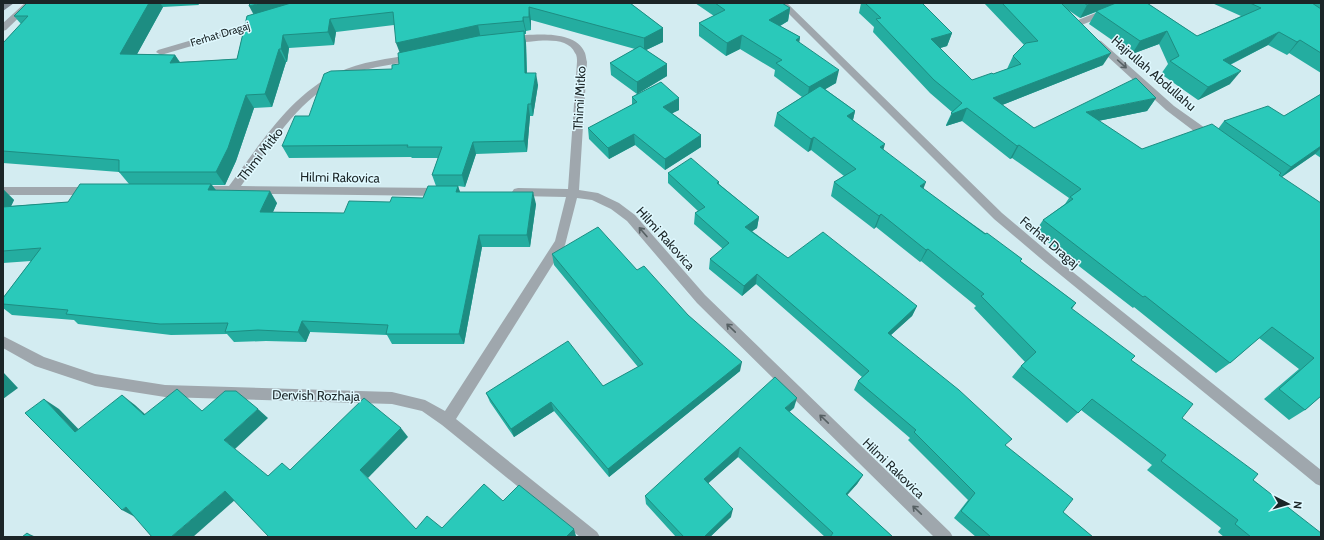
<svg xmlns="http://www.w3.org/2000/svg" width="1324" height="540" viewBox="0 0 1324 540" font-family="Cabin,sans-serif">
  <rect width="100%" height="100%" fill="#d3ecf1"/>
  <g fill="none" stroke-linecap="round" stroke-linejoin="round">
    <path fill="#9fa7ad" fill-rule="evenodd" d="M25,3H34L6,30L3,31V23Z"/>
    <g fill="#9fa7ad" fill-rule="evenodd">
      <path d="M778,3H787L1002,213L1054,257L1321,470V486L1316,484L1046,263L994,219Z"/>
      <path d="M1121,3H1133L1132,5L1079,26H1073L1071,24L1073,22Z"/>
      <path d="M260,20L263,21L265,23L263,25L161,55L156,52L158,50Z"/>
      <path d="M526,35C543,34 577,32 585,53C586,56 586,59 587,62L579,190L598,193L619,203L635,215L705,295L950,532L953,537H934L697,303L627,221L611,209L592,200L577,198L565,245L456,419L597,532L600,537H580L442,425L422,411L392,404L165,397L95,386L35,366L3,348V336L44,357L95,374L165,385L392,392L425,400L445,411L555,241L566,197L518,196L514,195L512,192L514,189L518,188L568,189L577,62C577,59 577,55 575,53C564,28 512,50 503,40L508,37Z"/>
      <path d="M1098,40L1101,41L1174,106L1215,135L1216,138L1215,141H1207L1166,110L1095,45L1093,43Z"/>
      <path d="M414,54L419,57L417,59C396,65 373,66 351,74C302,92 270,146 241,186L442,188L446,189L448,192L446,195L442,196L196,193L194,190L196,187L200,186H229C259,146 290,95 337,73C361,61 389,59 414,54Z"/>
      <path d="M3,187H92L96,188L98,191L96,194L92,195H3Z"/>
    </g>
    <path fill="#7d8891" fill-rule="evenodd" d="M4,3H14L3,11Z"/>
  </g>
  <g fill="#24ada0" fill-rule="evenodd">
    <path d="M27,3H198L199,5L163,7L137,54L175,55L180,62L237,59L247,16L630,3L663,28V42L646,50L667,64V76L639,93L679,110L672,113L701,135V147L665,170L635,145L609,159L589,139L588,128L632,105V97L637,94L611,75L610,63L635,49L531,20V30L526,31V34H524L526,43L527,73L538,85L533,116H530L527,152L476,154L465,187L458,186L460,192L536,204L530,247H482L464,344H392L387,335L310,332L306,342L266,341L234,342L227,334L171,335L78,324L74,320L12,315L3,308V298L31,261L3,263V189L14,200L11,206L68,202L129,184L119,172L3,163V43L21,24L14,16ZM394,25L400,52L399,64L392,69L309,116L282,146L289,158L411,157L412,158H438L432,175L436,186L423,198L390,202L344,213L273,212L277,203L216,190L212,185H225L236,161L254,108L272,107L286,62H287L289,48L334,45L336,32Z"/>
    <path d="M695,3H782L790,8L788,21L780,26L800,37L799,42L836,83L825,89L855,111L853,120L923,189L1022,259L1020,261L1076,303L1072,309L1131,360L1182,418L1253,480L1321,537H1224L1218,532L1221,528L1147,470L1152,465L1081,410L1067,423L1012,377L1021,366L1025,362L974,308L976,306L921,261L920,262L876,227L874,229L831,196L834,182L844,176L811,150L808,152L774,126L777,113L802,97L774,76L775,70L740,49L726,56L699,36V23L714,16Z"/>
    <path d="M861,3H922L952,33L947,46L940,48L972,80L993,74L1007,69L1013,56L1024,45L984,3H1147L1197,36L1241,16L1212,3H1321V73L1289,53L1287,55L1268,45L1230,65V84L1198,100L1161,74L1168,64L1159,44L1132,54L1089,24L1096,12L1080,18L1068,10L1103,65L1002,105L1034,128L1156,98L1147,111L1098,121L1142,149L1218,129L1224,121L1284,116L1321,94V158L1315,154L1282,177L1321,396L1305,410L1289,420L1264,399L1299,369L1259,338L1230,363L1216,373L1134,307L1133,308L1035,232L1043,220L1065,204L1069,198L1012,158L1010,159L962,121L946,126V125L952,112L930,93L873,32L874,27L859,13Z"/>
    <path d="M668,173L719,182V184L759,217L757,228L752,231L788,258L917,306L912,316L891,335L1005,446L1063,512L1093,537H976L954,518L968,500L908,440L910,438L854,390L858,381L862,377L756,284L742,296L709,269L710,259L723,249L694,224L695,213L698,211L668,183Z"/>
    <path d="M552,254L637,270L688,315L740,371L609,477L554,411L514,437L490,402L486,393L603,386L638,367L554,265Z"/>
    <path d="M794,408L789,412L863,475L857,484L847,495L893,537H825L738,457L708,483L731,517L710,537H676L646,504L645,496Z"/>
  </g>
  <g fill="#1d8d82">
    <path d="M149,3H160L163,7L130,67L120,54Z"/>
    <path d="M261,3H312L256,19L249,6Z"/>
    <path d="M1092,3H1117L1080,18L1087,5Z"/>
    <path d="M529,7L531,20V30L529,17Z"/>
    <path d="M790,8L788,21L768,33L769,20Z"/>
    <path d="M523,17L526,31V34L523,21Z"/>
    <path d="M330,19L336,32L334,45L328,32Z"/>
    <path d="M478,25L481,39L401,56L396,43Z"/>
    <path d="M663,28V42L644,51V38Z"/>
    <path d="M524,31L526,43L527,85L525,73Z"/>
    <path d="M1167,31L1159,44L1132,54L1140,41Z"/>
    <path d="M1279,32L1268,45L1213,73L1223,60Z"/>
    <path d="M952,33L947,46L927,52L931,39Z"/>
    <path d="M283,35L289,48L287,62L281,49Z"/>
    <path d="M742,35L740,49L726,56L727,43Z"/>
    <path d="M800,37L798,51L796,40Z"/>
    <path d="M1300,40L1289,53L1287,55L1297,42Z"/>
    <path d="M279,49L286,62L272,107L265,94Z"/>
    <path d="M1111,53L1103,65L987,111L993,98Z"/>
    <path d="M175,55L183,68L170,63Z"/>
    <path d="M667,64V76L637,94V82Z"/>
    <path d="M839,70L836,83L807,100L809,87Z"/>
    <path d="M1241,71L1230,84L1198,100L1208,87Z"/>
    <path d="M536,73L538,85L533,116L531,104Z"/>
    <path d="M246,95L254,108L236,161L225,185L216,172Z"/>
    <path d="M679,98V110L663,118V107Z"/>
    <path d="M1156,98L1147,111L1078,125L1086,112Z"/>
    <path d="M528,104L530,116L527,152L524,141Z"/>
    <path d="M967,108L962,121L946,126L952,114Z"/>
    <path d="M855,111L852,124L847,116Z"/>
    <path d="M634,134L635,145L609,159L608,148Z"/>
    <path d="M701,135V147L665,170V159Z"/>
    <path d="M814,137L811,150L808,152L811,139Z"/>
    <path d="M473,142L476,154L465,187L462,175Z"/>
    <path d="M885,144L881,158L880,147Z"/>
    <path d="M1019,145L1012,158L1010,159L1017,146Z"/>
    <path d="M1321,146V148L1315,154L1280,178L1291,167Z"/>
    <path d="M926,182L921,195L920,186Z"/>
    <path d="M211,184L220,196L208,190Z"/>
    <path d="M458,186L462,198L456,192Z"/>
    <path d="M3,189L14,200L5,219L3,218Z"/>
    <path d="M270,191L277,203L268,223L260,212Z"/>
    <path d="M533,192L536,204L530,247L527,235Z"/>
    <path d="M881,214L876,227L874,229L879,216Z"/>
    <path d="M759,217L757,228L744,237L745,227Z"/>
    <path d="M479,235L482,247L464,344L459,334Z"/>
    <path d="M928,249L921,261L920,262L926,250Z"/>
    <path d="M757,274L756,284L742,296L744,286Z"/>
    <path d="M917,306L912,316L883,342L888,333Z"/>
    <path d="M302,321L310,332L306,342L298,332Z"/>
    <path d="M742,362L740,371L609,477L608,469Z"/>
    <path d="M3,372L18,388L3,399Z"/>
    <path d="M122,395L135,405L157,425L144,415Z"/>
    <path d="M797,398L794,408L782,418L785,408Z"/>
    <path d="M44,399L59,409L90,441L75,432Z"/>
    <path d="M551,402L554,411L514,437L511,429Z"/>
    <path d="M258,409L268,418L235,449L224,440Z"/>
    <path d="M401,428L408,437L368,478L360,470Z"/>
    <path d="M740,447L738,457L703,488L704,479Z"/>
    <path d="M863,475L857,484L841,502L846,494Z"/>
    <path d="M225,491L236,499L193,537H171Z"/>
    <path d="M126,507L137,518L122,510Z"/>
    <path d="M733,509L731,517L710,537H704Z"/>
    <path d="M574,529L576,536L575,537H566Z"/>
    <path d="M27,533L36,537H32Z"/>
  </g>
  <g fill="#2ac9ba" stroke="#1d8d82">
    <path d="M27,3H149L120,54L175,55L170,63L237,59L247,16L291,3H630L663,28L644,38L529,7V17H523V21L478,25L396,43L393,12L330,19L328,32L283,35L281,49H279L265,94L246,95L228,148L216,172H119V160L3,151V43L28,16H14Z"/>
    <path d="M250,3H261L249,6Z"/>
    <path d="M715,3H782L790,8L769,20L800,37L796,40L839,70L809,87L776,63L782,60L742,35L727,43L699,23L725,10Z"/>
    <path d="M865,3H922L952,33L931,39L972,80L992,73L993,74L1021,64L1013,56L1026,43L1038,41L1002,3H1063L1062,4L1111,53L993,98L1034,128L1136,78L1156,98L1086,112L1142,149L1212,124L1281,173L1279,175L1321,203V396L1305,410L1279,389L1314,358L1272,327L1230,363L1145,296L1143,297L1043,220L1073,199L1070,197L1081,189L1019,145L1017,146L967,108L952,114L951,113L962,103L934,80L876,19L881,18Z"/>
    <path d="M1084,3H1092L1087,5Z"/>
    <path d="M1116,3H1147L1197,36L1261,8L1250,3H1312L1321,9V53L1300,40L1297,42L1279,32L1223,60L1241,71L1208,87L1170,61L1179,56L1167,31L1140,41L1096,11Z"/>
    <path d="M524,31L525,73H536L531,104H528L524,141L473,142L462,175H432L442,147H407L408,145L282,146L295,116H309L324,74L331,71L392,69V65L399,64L398,53L478,36Z"/>
    <path d="M640,46L667,64L637,82L610,63Z"/>
    <path d="M661,82L679,98L663,107L701,135L665,159L634,134L608,148L588,128L637,102L632,97Z"/>
    <path d="M820,86L855,111L847,116L885,144L880,147L926,182L920,186L985,234L987,233L1022,259L1020,261L1076,303L1071,308L1135,356L1131,360L1193,404L1182,418L1258,474L1253,480L1321,533V537H1251L1235,524L1238,520L1161,461L1166,455L1092,399L1078,413L1021,366L1036,352L981,296L984,294L928,249L926,250L881,214L879,216L834,182L856,169L814,137L811,139L777,113Z"/>
    <path d="M1321,94V146L1291,167L1224,121L1268,106L1284,116Z"/>
    <path d="M691,158L719,182L717,183L759,217L745,227L788,258L823,232L917,306L888,333L959,390L1012,439L1005,445L1073,499L1063,512L1093,537H991L961,511L975,493L914,432L916,430L858,381L869,371L757,274L744,286L710,259L729,243L695,213L705,207L668,173Z"/>
    <path d="M80,184H211L208,190L270,191L260,212L344,213L349,201L390,202L392,197L423,198L428,186H458L456,192H533L527,235H479L459,334H386L388,325L302,321L298,332L258,330L225,332L228,323L160,324L66,314L68,310L3,304V298L41,248L3,251V207L68,202Z"/>
    <path d="M598,227L637,270L644,266L688,315L742,362L608,469L551,402L511,429L486,393L568,341L603,386L643,364L552,254Z"/>
    <path d="M775,377L797,398L785,408L863,475L846,494L893,537H830L833,533L740,447L704,479L733,509L704,537H684L645,496Z"/>
    <path d="M177,389L202,411L225,391H236L258,409L224,440L268,476L282,463L290,470L364,398L401,428L360,470L416,529L427,516L442,528L484,484L503,501L519,485L574,529L566,537H269L225,491L171,537H152L126,507L122,510L25,413L44,399L75,432L122,395L144,415Z"/>
    <path d="M27,533L32,537H22Z"/>
  </g>
  <defs><path id="oneway-shaft" d="M-6 0H5M1.5-3L5.5 0L1.5 3" fill="none" stroke-width="1.6" stroke-linecap="round" stroke-linejoin="round"/></defs>
  <g stroke="#566063">
    <use href="#oneway-shaft" transform="translate(1122 64) rotate(42)"/>
    <use href="#oneway-shaft" transform="translate(643 232) rotate(-131)"/>
    <use href="#oneway-shaft" transform="translate(731 328) rotate(-136)"/>
    <use href="#oneway-shaft" transform="translate(824 419) rotate(-136)"/>
    <use href="#oneway-shaft" transform="translate(917 510) rotate(-136)"/>
  </g>
  <g text-anchor="middle" stroke-width="3" stroke-linejoin="round" paint-order="stroke">
    <g font-size="11" fill="#1b2527" stroke="#e0f9ff">
      <text transform="translate(220 34) rotate(-17)" y="4">Ferhat Dragaj</text>
    </g>
    <g font-size="13" fill="#1b2527" stroke="#e0f9ff">
      <text transform="translate(1154 73) rotate(41)" y="5">Hajrullah Abdullahu</text>
      <text transform="translate(579 98) rotate(-87)" y="5">Thimi Mitko</text>
      <text transform="translate(260 154) rotate(-52)" y="5">Thimi Mitko</text>
      <text transform="translate(340 177) rotate(1)" y="5">Hilmi Rakovica</text>
      <text transform="translate(666 238) rotate(48)" y="5">Hilmi Rakovica</text>
      <text transform="translate(1050 242) rotate(40)" y="5">Ferhat Dragaj</text>
      <text transform="translate(316 395) rotate(1)" y="5">Dervish Rozhaja</text>
      <text transform="translate(894 468) rotate(44)" y="5">Hilmi Rakovica</text>
    </g>
  </g>
  <rect width="1324" height="540" fill="none" stroke="#1b2527" stroke-width="8"/>
  <g transform="translate(1288 504) rotate(96)" stroke="#e0f9ff" stroke-width="3" paint-order="stroke">
  <path d="M0-3L7 15L0 10L-7 15Z" fill="#1b2527"/>
  <text y="-6" font-size="11" font-weight="bold" text-anchor="middle" fill="#1b2527">N</text>
  </g>
</svg>
